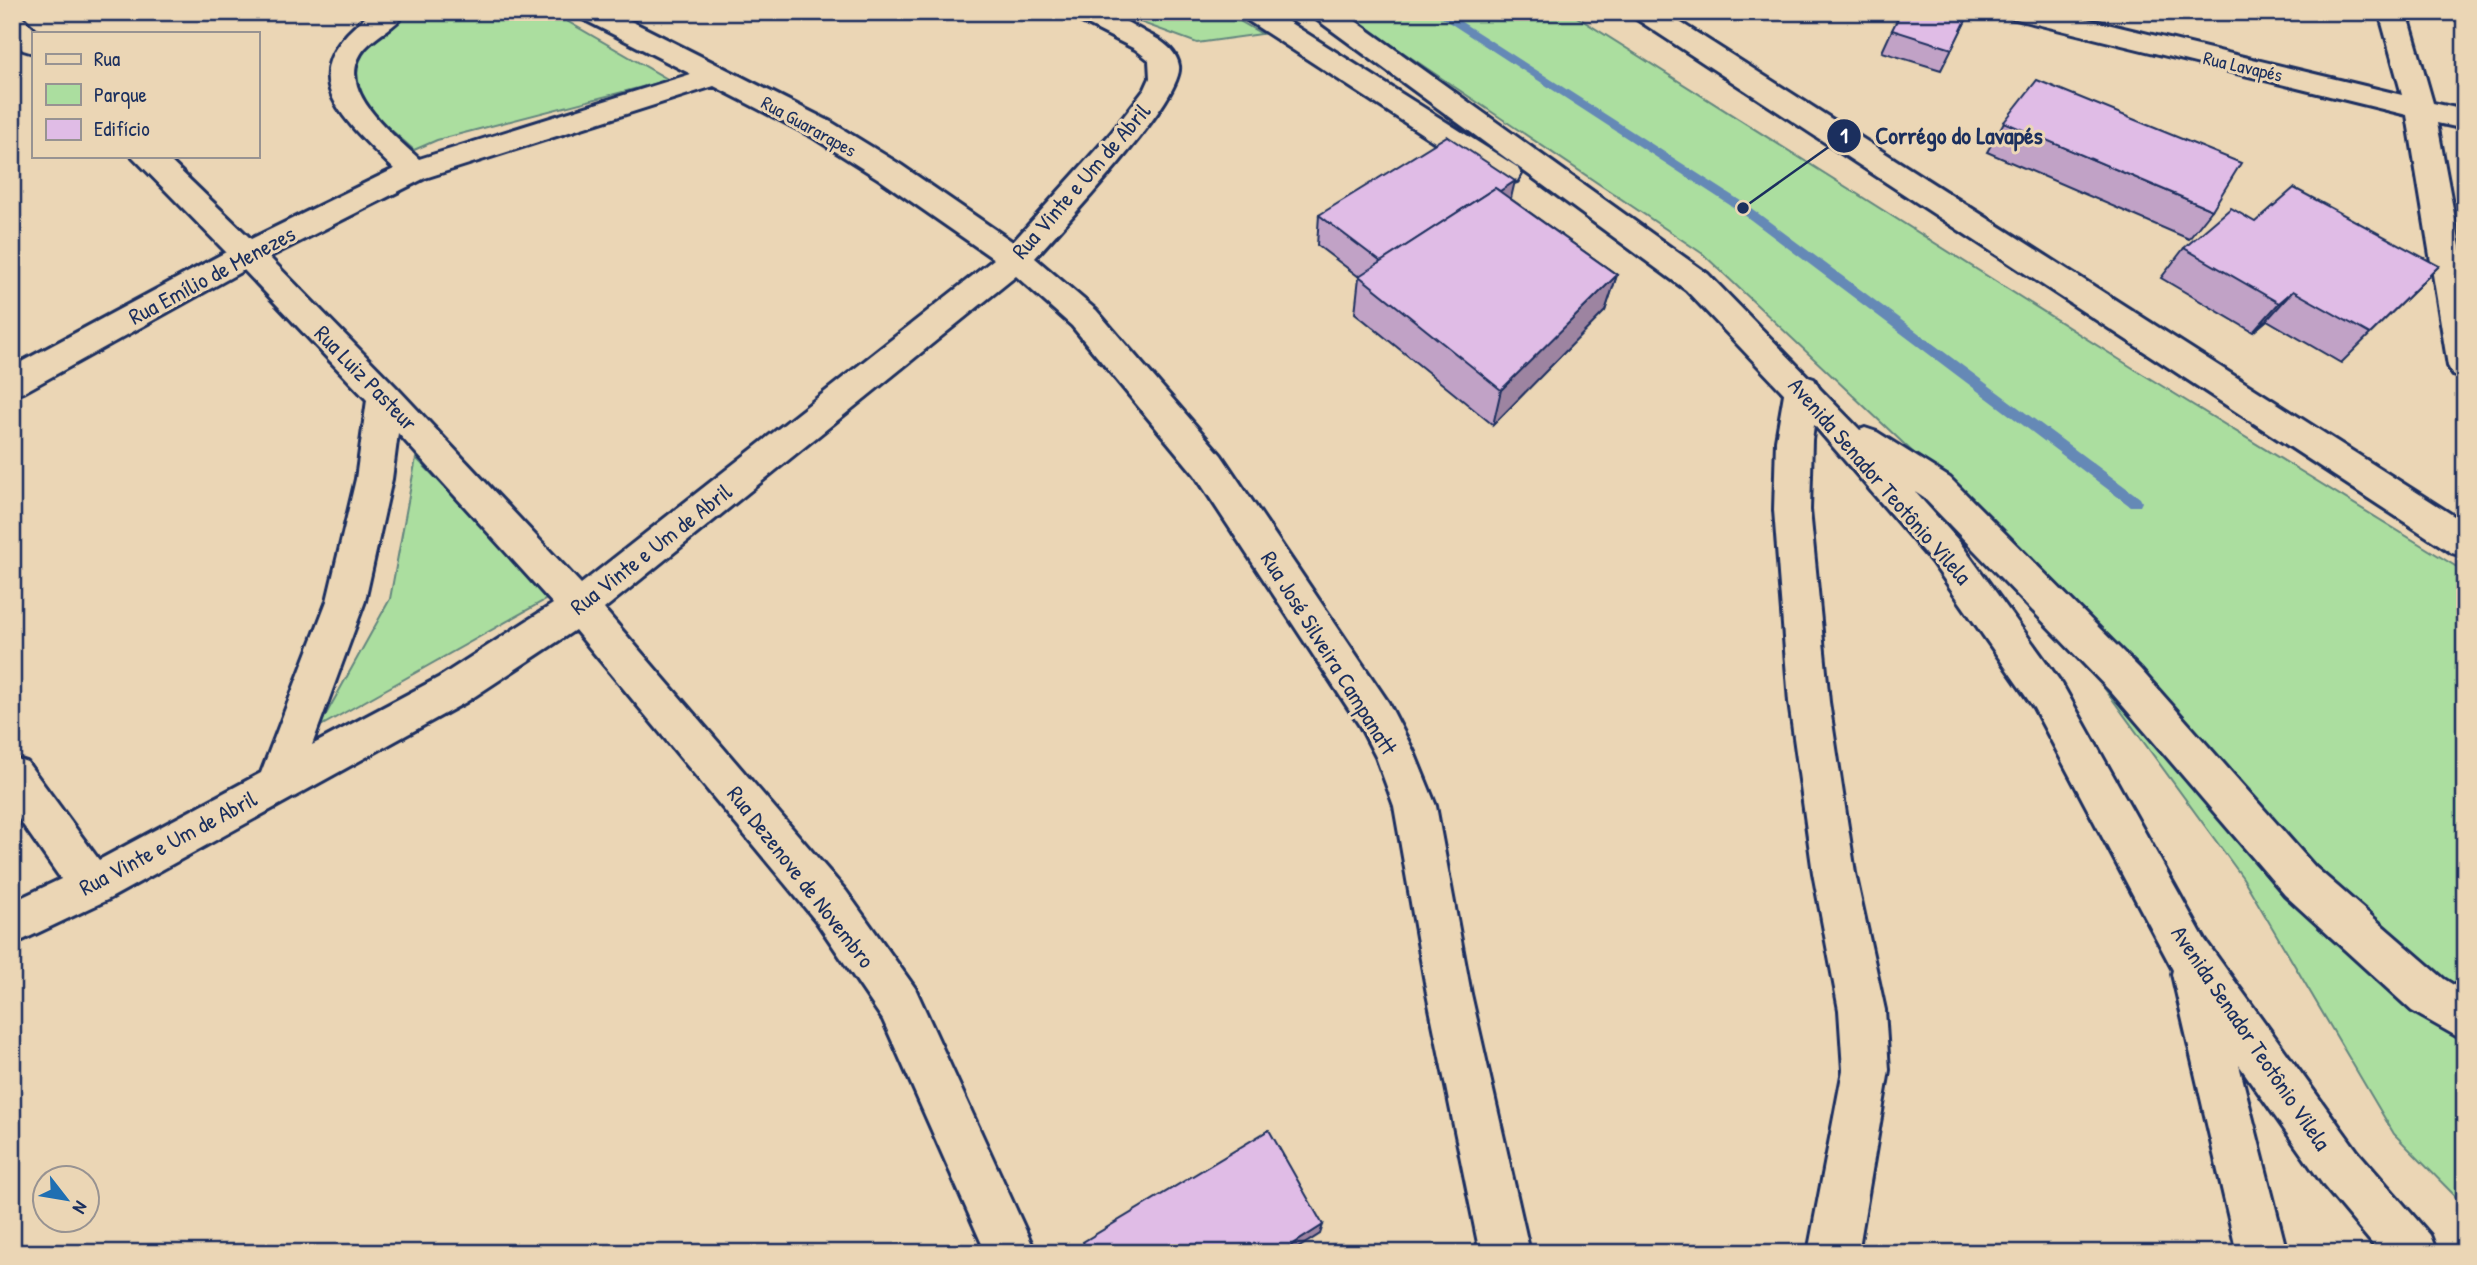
<svg xmlns="http://www.w3.org/2000/svg" width="2477" height="1265" viewBox="0 0 2477 1265" font-family="'Patrick Hand',sans-serif">
  <rect width="100%" height="100%" fill="#ebd6b5"/>
  <filter id="ink" filterUnits="userSpaceOnUse"><feTurbulence type="fractalNoise" baseFrequency=".0143" numOctaves="2"/><feDisplacementMap in="SourceGraphic" scale="14" xChannelSelector="R" yChannelSelector="G"/><feConvolveMatrix kernelMatrix="1 2 1 2 8 2 1 2 1" color-interpolation-filters="sRGB"/></filter>
  <g filter="url(#ink)">
    <g fill="#abde9f" stroke="#63867e" stroke-width="2">
      <path d="M402,12H551L669,80L437,140L414,150L357,100L347,69L374,29Z"/>
      <path d="M1123,12H1224L1262,34L1197,43L1126,17Z"/>
      <path d="M1343,12H1569L2136,370L2465,572V1206L2394,1134L2243,878L1974,510L1703,254Z"/>
      <path d="M416,458L552,596L319,727L390,599Z"/>
    </g>
    <g fill="none" stroke-linecap="round" stroke-linejoin="round">
      <path fill="#6589b6" fill-rule="evenodd" d="M1433,12H1446L1747,205L2140,498L2142,502L2140,506H2130L1739,211Z"/>
      <g stroke="#1b2f5e" stroke-width="6">
        <g id="minor">
          <path d="M373,12H406C396,27 377,35 365,48C331,88 393,134 419,159L691,74L581,18L577,12H613L831,122L901,165L1013,242L1111,133L1145,89L1150,78L1149,60L1135,49L1074,18L1070,12C1082,12 1097,10 1108,13C1121,18 1134,26 1146,33C1159,39 1177,50 1179,66C1184,99 1061,228 1035,258L1096,310L1221,455L1388,702L1414,752L1436,806L1471,994L1530,1253H1480L1427,994L1394,806L1376,757L1360,726L1195,475L1072,326L1016,276L604,609L846,891L915,988L1036,1253H986L883,1020L816,921L575,630L466,702L107,900L12,945V902L61,879L12,809V757L27,762L99,860L261,773L327,601L356,479L367,400L244,270L24,392L12,396V367L226,252L132,156H165L251,239L394,169C337,114 289,72 373,12ZM714,86L811,136L879,179L994,259L581,584L397,388L269,257L425,178ZM398,433L553,604L438,678L312,745L365,601L392,479Z"/>
          <path d="M2008,12H2057L2402,95L2379,12H2407L2433,103L2465,110V129L2437,123L2465,273V378L2453,375L2448,366L2407,115L2012,18Z"/>
          <path d="M12,15L22,17L38,33H33V53L23,50L12,39Z"/>
          <path d="M1802,375L1814,379L1819,388L1812,440L1810,510L1829,702L1855,873L1885,1010L1889,1070L1858,1253H1808L1843,1070L1839,1010L1813,873L1789,702L1774,510L1776,440L1785,388L1790,379Z"/>
        </g>
      </g>
      <g stroke="#1b2f5e" stroke-width="6">
        <g id="trunk">
          <path d="M1240,12H1273L1517,167L1521,174L1517,181L1506,184L1495,181L1244,18Z"/>
          <path d="M1311,12H1343L1708,274L1860,430L1865,428L1877,432L1950,478L2140,669L2315,867L2444,979L2465,992V1041L2412,1011L2285,895L2112,693L1924,498L1915,492L1958,540L2062,684L2205,940L2358,1152L2430,1235L2437,1253H2380L2324,1186L2239,1065L2287,1253H2237L2172,974L2173,970L2034,708L1932,562L1816,427L1686,290L1315,18Z"/>
          <path d="M1631,12H1664L2465,523V557L2452,553L1635,18Z"/>
        </g>
      </g>
      <use href="#minor" fill="#ebd6b5" fill-rule="evenodd"/>
      <use href="#trunk" fill="#ebd6b5" fill-rule="evenodd"/>
    </g>
    <g fill="#c1a2c6" stroke="#1b2f5e" stroke-width="2">
      <path d="M1970,12L1941,70L1882,52L1892,30Z"/>
      <path d="M2004,122L2212,210L2189,239L1987,152Z"/>
      <path d="M1511,199L1617,275L1605,311L1493,425L1355,313L1359,277L1317,245L1319,215Z"/>
      <path d="M2255,222L2439,266L2341,363L2267,320L2253,332L2161,278L2184,248Z"/>
    </g>
    <g fill="#9d84a1" stroke="#1b2f5e" stroke-width="2">
      <path d="M1515,181L1508,211L1386,266Z"/>
      <path d="M1617,275L1605,311L1493,425L1501,390Z"/>
      <path d="M2293,291L2267,320L2253,332L2279,303Z"/>
      <path d="M1323,1225L1320,1234L1290,1253H1279Z"/>
    </g>
    <g fill="#e0bce6" stroke="#1b2f5e" stroke-width="2">
      <path d="M1901,12H1970L1952,49L1892,30Z"/>
      <path d="M2037,80L2241,163L2212,210L2004,122Z"/>
      <path d="M1447,136L1515,181L1500,191L1495,188L1381,262L1319,215Z"/>
      <path d="M1495,188L1617,275L1501,390L1359,276Z"/>
      <path d="M2294,188L2439,266L2370,334L2293,291L2279,303L2184,248L2231,208L2255,222Z"/>
      <path d="M1269,1130L1323,1225L1279,1253H1088L1083,1242Z"/>
    </g>
  </g>
  <g text-anchor="middle" stroke-width="6" stroke-linejoin="round" paint-order="stroke">
    <g font-size="19" fill="#1b2f5e" stroke="#ebd6b5">
      <text transform="translate(2243 66) rotate(13)" y="7">Rua Lavapés</text>
      <text transform="translate(809 126) rotate(29)" y="7">Rua Guararapes</text>
    </g>
    <g font-size="23" fill="#1b2f5e" stroke="#ebd6b5">
      <text transform="translate(1081 181) rotate(-49)" y="8">Rua Vinte e Um de Abril</text>
      <text transform="translate(212 275) rotate(-28)" y="8">Rua Emílio de Menezes</text>
      <text transform="translate(366 378) rotate(46)" y="8">Rua Luiz Pasteur</text>
      <text transform="translate(1880 481) rotate(49)" y="8">Avenida Senador Teotônio Vilela</text>
      <text transform="translate(651 549) rotate(-38)" y="8">Rua Vinte e Um de Abril</text>
      <text transform="translate(1329 653) rotate(58)" y="8">Rua José Silveira Campanatt</text>
      <text transform="translate(168 843) rotate(-28)" y="8">Rua Vinte e Um de Abril</text>
      <text transform="translate(801 877) rotate(52)" y="8">Rua Dezenove de Novembro</text>
      <text transform="translate(2251 1038) rotate(56)" y="8">Avenida Senador Teotônio Vilela</text>
    </g>
  </g>
  <path fill="none" stroke="#1b2f5e" stroke-width="2.5" d="M1743 208L1844 136"/>
  <g fill="#1b2f5e" stroke="#ebd6b5" stroke-width="2.5">
    <circle cx="1743" cy="208" r="7"/>
    <circle cx="1844" cy="136" r="18"/>
  </g>
  <g font-size="21" text-anchor="middle" font-weight="bold" fill="#fff">
    <text x="1844" y="143">1</text>
  </g>
  <g font-size="24" text-anchor="middle" font-weight="bold" fill="#1b2f5e" stroke="#ebd6b5" stroke-width="6" stroke-linejoin="round" paint-order="stroke">
    <text x="1959" y="144">Corrégo do Lavapés</text>
  </g>
  <rect width="2477" height="1265" fill="none" stroke="#ebd6b5" stroke-width="42"/>
  <rect x="21" y="21" width="2435" height="1223" fill="none" stroke="#1b2f5e" stroke-width="2.5" filter="url(#ink)"/>
  <rect x="32" y="32" width="228" height="126" fill="#ebd6b5" stroke="#989392" stroke-width="2"/>
  <rect x="46" y="54" width="35" height="10" fill="#ebd6b5" stroke="#989392" stroke-width="2"/>
  <text x="94" y="66" font-size="21" fill="#1b2f5e">Rua</text>
  <rect x="46" y="84" width="35" height="21" fill="#abde9f" stroke="#989392" stroke-width="2"/>
  <text x="94" y="102" font-size="21" fill="#1b2f5e">Parque</text>
  <rect x="46" y="119" width="35" height="21" fill="#e0bce6" stroke="#989392" stroke-width="2"/>
  <text x="94" y="136" font-size="21" fill="#1b2f5e">Edifício</text>
  <g transform="translate(66 1199) rotate(121)"><circle r="33" fill="#ebd6b5" stroke="#989392" stroke-width="2"/>
  <path d="M0-5L12 26L0 18L-12 26Z" fill="#1f6fb2"/>
  <text y="-10" font-size="19" font-weight="bold" text-anchor="middle" fill="#1b2f5e">N</text>
  </g>
</svg>
